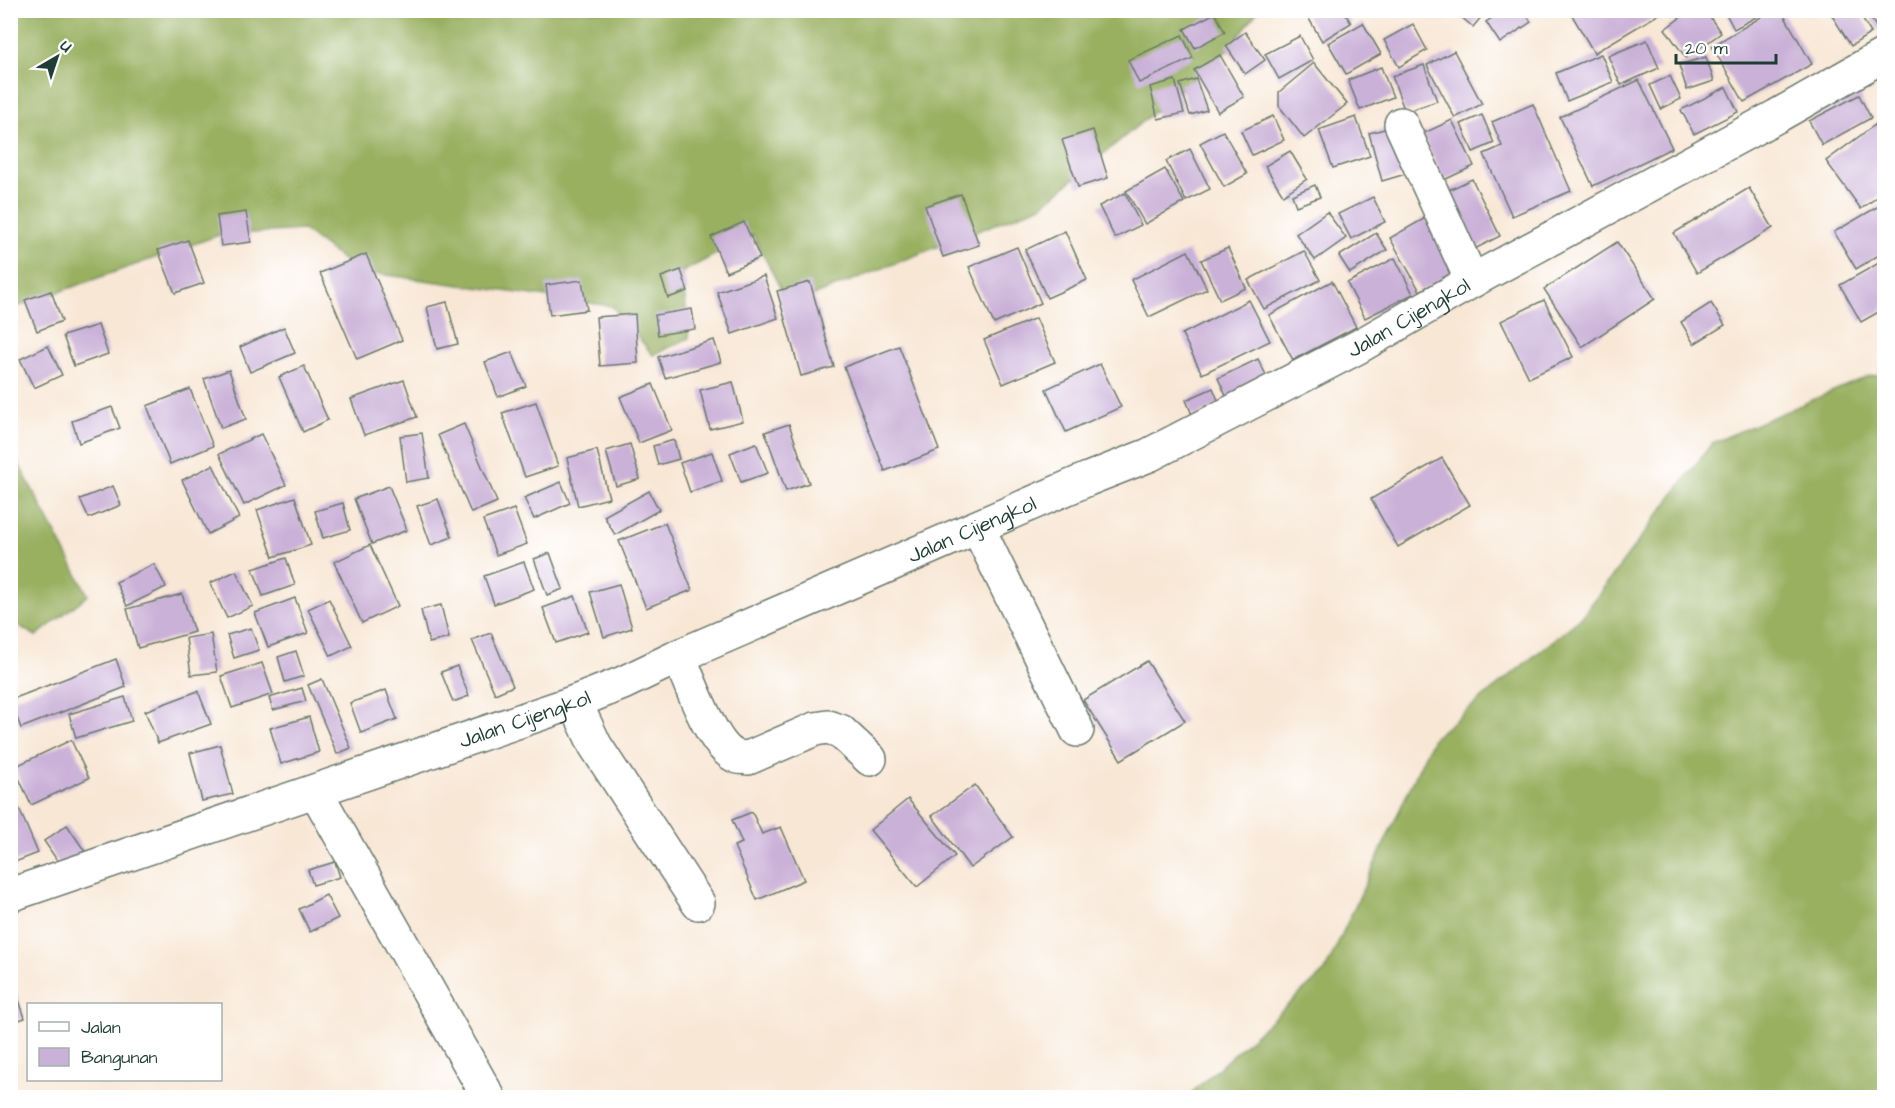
<svg xmlns="http://www.w3.org/2000/svg" width="1895" height="1108" viewBox="0 0 1895 1108" font-family="'Architects Daughter',sans-serif">
  <rect width="100%" height="100%" fill="#fff"/>
  <filter id="ink" filterUnits="userSpaceOnUse"><feTurbulence type="fractalNoise" baseFrequency=".0167" numOctaves="2"/><feDisplacementMap in="SourceGraphic" scale="12" xChannelSelector="R" yChannelSelector="G"/><feConvolveMatrix kernelMatrix="1 2 1 2 8 2 1 2 1" color-interpolation-filters="sRGB"/></filter>
  <filter id="wash" filterUnits="userSpaceOnUse"><feTurbulence type="fractalNoise" baseFrequency=".008" numOctaves="4" result="noise"/><feDisplacementMap in="SourceGraphic" scale="24" xChannelSelector="R" yChannelSelector="G"/><feGaussianBlur stdDeviation="1.35" result="paint"/><feColorMatrix in="noise" values="0 0 0 0 0 0 0 0 0 0 0 0 0 0 0 0 0 1.4 0 .05"/><feComposite in="paint" operator="in"/></filter>
  <g filter="url(#wash)">
    <rect width="100%" height="100%" fill="#f8e7d5"/>
    <g fill="#98b061" stroke="#5c764a" stroke-width="1.5">
      <path d="M10,11H1258L1228,50L1041,206L789,305L753,235L682,272L689,338L653,355L612,306L358,271L303,230L219,235L11,309Z"/>
      <path d="M1884,374V1097H1187L1325,971L1433,738L1581,618L1712,443L1866,377Z"/>
      <path d="M11,449L88,595L36,636L11,621Z"/>
    </g>
    <g id="blocks">
      <g fill="#cab1d8">
        <path d="M1312,10H1343L1351,23L1322,41L1306,14Z"/>
        <path d="M1453,10H1487L1473,27Z"/>
        <path d="M1504,10H1524L1531,22L1500,43L1486,22Z"/>
        <path d="M1569,10H1666L1594,53Z"/>
        <path d="M1669,10H1683L1673,16Z"/>
        <path d="M1691,10H1705L1721,33L1686,58L1665,29Z"/>
        <path d="M1724,10H1769L1734,29Z"/>
        <path d="M1773,10H1781L1812,64L1744,102L1712,46Z"/>
        <path d="M1837,10H1857L1871,33L1851,46L1831,14Z"/>
        <path d="M1866,10H1884V26L1878,30Z"/>
        <path d="M1215,13L1225,32L1195,48L1184,29Z"/>
        <path d="M1363,23L1381,54L1346,74L1328,43Z"/>
        <path d="M1413,24L1427,50L1399,67L1384,40Z"/>
        <path d="M1245,32L1265,60L1245,74L1226,46Z"/>
        <path d="M1182,35L1193,58L1139,83L1128,60Z"/>
        <path d="M1300,36L1313,60L1279,79L1265,54Z"/>
        <path d="M1647,40L1659,68L1621,85L1608,56Z"/>
        <path d="M1454,51L1482,104L1455,118L1427,65Z"/>
        <path d="M1601,54L1613,82L1567,101L1556,73Z"/>
        <path d="M1220,55L1244,97L1218,112L1194,70Z"/>
        <path d="M1706,57L1714,81L1687,90L1679,65Z"/>
        <path d="M1314,63L1347,104L1304,138L1279,106V92Z"/>
        <path d="M1424,65L1437,101L1405,112L1392,76Z"/>
        <path d="M1381,67L1393,97L1360,110L1348,80Z"/>
        <path d="M1670,76L1681,99L1661,109L1650,85Z"/>
        <path d="M1196,79L1207,110L1190,115L1180,84Z"/>
        <path d="M1175,80L1184,113L1158,119L1150,87Z"/>
        <path d="M1639,80L1672,148L1593,186L1560,117Z"/>
        <path d="M1726,87L1738,112L1694,134L1681,110Z"/>
        <path d="M1859,95L1871,118L1822,145L1809,121Z"/>
        <path d="M1533,104L1571,191L1512,216L1484,154L1502,146L1492,122Z"/>
        <path d="M1482,115L1494,143L1473,152L1461,124Z"/>
        <path d="M1273,116L1284,140L1252,155L1241,131Z"/>
        <path d="M1356,117L1370,156L1333,168L1319,130Z"/>
        <path d="M1452,120L1474,166L1444,180L1422,134Z"/>
        <path d="M1880,121L1884,127V192L1861,209L1826,161Z"/>
        <path d="M1396,126L1409,173L1382,181L1369,133Z"/>
        <path d="M1093,130L1108,178L1078,187L1062,140Z"/>
        <path d="M1223,131L1247,174L1224,187L1200,143Z"/>
        <path d="M1190,149L1210,189L1186,201L1166,161Z"/>
        <path d="M1290,151L1307,179L1283,195L1265,166Z"/>
        <path d="M1165,169L1184,202L1145,224L1126,191Z"/>
        <path d="M1472,179L1500,236L1467,253L1438,195Z"/>
        <path d="M1315,185L1320,197L1296,206L1292,195Z"/>
        <path d="M1749,188L1773,228L1697,273L1674,233Z"/>
        <path d="M1125,193L1141,225L1115,238L1099,206Z"/>
        <path d="M961,194L979,245L943,257L925,206Z"/>
        <path d="M1373,197L1385,222L1351,239L1338,214Z"/>
        <path d="M1884,203V252L1856,269L1834,232Z"/>
        <path d="M246,212L251,242L221,246L217,216Z"/>
        <path d="M1327,212L1346,238L1315,260L1296,234Z"/>
        <path d="M1427,217L1457,270L1420,291L1390,238Z"/>
        <path d="M744,222L760,258L726,272L711,237Z"/>
        <path d="M1065,231L1087,280L1047,298L1025,250Z"/>
        <path d="M1376,233L1387,250L1350,273L1339,256Z"/>
        <path d="M188,240L204,283L175,293L158,250Z"/>
        <path d="M1617,242L1655,299L1582,347L1544,289Z"/>
        <path d="M1017,247L1041,303L994,324L969,267Z"/>
        <path d="M1228,248L1246,288L1220,300L1201,260Z"/>
        <path d="M1188,251L1207,289L1149,317L1131,280Z"/>
        <path d="M1304,251L1320,280L1264,309L1248,280Z"/>
        <path d="M366,254L402,340L357,359L320,273Z"/>
        <path d="M1395,258L1413,294L1365,318L1347,283Z"/>
        <path d="M1884,260V309L1861,322L1840,285Z"/>
        <path d="M681,270L688,291L668,298L661,277Z"/>
        <path d="M764,276L778,318L732,334L717,292Z"/>
        <path d="M582,280L587,310L550,315L546,285Z"/>
        <path d="M1332,281L1356,327L1293,360L1269,315Z"/>
        <path d="M810,282L834,367L801,376L777,291Z"/>
        <path d="M51,291L62,321L37,331L25,300Z"/>
        <path d="M1249,300L1270,341L1202,374L1182,334Z"/>
        <path d="M1544,300L1573,357L1529,378L1501,321Z"/>
        <path d="M447,302L458,344L437,349L427,307Z"/>
        <path d="M1711,303L1725,325L1694,344L1681,322Z"/>
        <path d="M692,309L695,329L658,335L655,315Z"/>
        <path d="M635,314L638,363L600,366L596,317Z"/>
        <path d="M1036,318L1055,362L1003,384L984,340Z"/>
        <path d="M98,325L108,354L74,366L63,336Z"/>
        <path d="M284,327L295,353L250,372L240,347Z"/>
        <path d="M714,340L721,362L665,378L658,357Z"/>
        <path d="M48,346L62,375L34,388L20,359Z"/>
        <path d="M899,346L939,450L885,471L844,367Z"/>
        <path d="M512,352L526,386L498,397L485,362Z"/>
        <path d="M1258,359L1268,379L1227,398L1218,378Z"/>
        <path d="M1100,364L1121,407L1066,432L1046,389Z"/>
        <path d="M304,366L328,420L303,432L279,377Z"/>
        <path d="M229,370L246,419L221,428L204,379Z"/>
        <path d="M404,380L417,417L364,435L351,399Z"/>
        <path d="M733,382L743,421L710,429L700,390Z"/>
        <path d="M653,384L672,430L639,443L620,397Z"/>
        <path d="M1213,388L1220,405L1193,417L1186,400Z"/>
        <path d="M190,389L213,446L170,464L147,406Z"/>
        <path d="M536,402L558,466L525,477L502,413Z"/>
        <path d="M112,407L120,428L79,443L72,421Z"/>
        <path d="M464,424L497,502L471,513L438,435Z"/>
        <path d="M789,424L809,483L786,491L765,432Z"/>
        <path d="M422,433L429,478L406,482L400,436Z"/>
        <path d="M261,434L286,485L244,505L219,454Z"/>
        <path d="M674,440L679,459L658,465L653,446Z"/>
        <path d="M756,443L768,473L741,482L730,453Z"/>
        <path d="M630,444L640,479L616,486L606,451Z"/>
        <path d="M597,450L609,498L578,506L567,458Z"/>
        <path d="M712,452L722,481L690,492L680,463Z"/>
        <path d="M1442,458L1470,505L1398,547L1371,499Z"/>
        <path d="M213,465L239,518L208,534L182,480Z"/>
        <path d="M561,482L570,503L534,519L524,498Z"/>
        <path d="M113,486L121,505L89,518L80,499Z"/>
        <path d="M389,486L407,530L372,544L354,499Z"/>
        <path d="M649,491L659,510L615,535L604,516Z"/>
        <path d="M295,497L311,545L273,557L257,510Z"/>
        <path d="M438,499L452,537L431,545L417,506Z"/>
        <path d="M343,503L350,530L323,538L315,511Z"/>
        <path d="M514,509L527,544L496,555L483,520Z"/>
        <path d="M665,523L692,590L646,608L619,541Z"/>
        <path d="M370,545L398,606L362,623L334,562Z"/>
        <path d="M550,553L563,589L547,595L534,559Z"/>
        <path d="M286,558L295,585L263,596L253,569Z"/>
        <path d="M524,562L534,589L494,604L484,576Z"/>
        <path d="M154,564L166,587L127,606L116,582Z"/>
        <path d="M236,571L253,606L227,618L210,583Z"/>
        <path d="M619,584L632,628L604,637L590,592Z"/>
        <path d="M182,594L194,632L138,648L127,609Z"/>
        <path d="M575,596L588,632L556,643L543,608Z"/>
        <path d="M295,598L308,633L268,647L255,613Z"/>
        <path d="M329,599L352,646L331,656L308,609Z"/>
        <path d="M441,605L449,638L429,643L421,610Z"/>
        <path d="M251,628L259,650L234,658L227,635Z"/>
        <path d="M491,633L513,686L495,694L472,640Z"/>
        <path d="M211,634L217,672L191,675L186,638Z"/>
        <path d="M296,651L304,676L285,682L278,657Z"/>
        <path d="M116,659L126,687L21,728L10,700Z"/>
        <path d="M1147,661L1185,721L1121,760L1083,700Z"/>
        <path d="M262,663L273,694L232,708L221,676Z"/>
        <path d="M457,666L469,696L453,702L441,672Z"/>
        <path d="M322,679L351,748L337,754L308,685Z"/>
        <path d="M302,688L306,701L273,710L269,698Z"/>
        <path d="M386,690L397,719L361,733L350,703Z"/>
        <path d="M198,691L211,724L158,743L145,711Z"/>
        <path d="M125,697L132,721L76,738L69,714Z"/>
        <path d="M309,717L319,752L281,764L270,728Z"/>
        <path d="M71,740L89,778L31,805L14,767Z"/>
        <path d="M220,745L233,794L202,801L190,753Z"/>
        <path d="M975,785L1013,837L970,868L932,816Z"/>
        <path d="M908,799L955,856L917,887L870,830Z"/>
        <path d="M18,806L38,853L10,864V809Z"/>
        <path d="M752,812L762,834L781,827L804,880L757,900L734,846L742,843L732,820Z"/>
        <path d="M67,825L86,853L63,869L44,841Z"/>
        <path d="M335,862L340,877L313,885L308,870Z"/>
        <path d="M326,895L338,918L310,932L299,909Z"/>
        <path d="M13,982L25,1018L10,1023V983Z"/>
      </g>
    </g>
  </g>
  <g filter="url(#ink)">
    <use href="#blocks" fill-opacity="0" stroke="#6b786c" stroke-width="1.5"/>
    <g fill="none" stroke-linecap="round" stroke-linejoin="round">
      <g stroke="#6b786c" stroke-width="36">
        <g id="minor">
          <path d="M1401,124L1472,281"/>
          <path d="M978,528L1077,730"/>
          <path d="M679,656C689,680 713,750 738,757C741,758 745,757 748,758L815,729L828,727L840,731L870,759"/>
          <path d="M575,702L595,745L698,903"/>
          <path d="M316,792L489,1098"/>
          <path id="s1" d="M10,895L575,702L623,683L679,656L1088,479L1149,455L1358,347L1472,281L1777,116L1884,55"/>
        </g>
      </g>
      <use href="#minor" stroke="#fff" stroke-width="33"/>
    </g>
  </g>
  <g text-anchor="middle" stroke-width="6" stroke-linejoin="round" paint-order="stroke">
    <g font-size="21" fill="#1f3d34" stroke="#fff">
      <text dy="7" stroke="none"><textPath href="#s1" startOffset="1516">Jalan Cijengkol</textPath></text>
      <text dy="7" stroke="none"><textPath href="#s1" startOffset="1030">Jalan Cijengkol</textPath></text>
      <text dy="7" stroke="none"><textPath href="#s1" startOffset="544">Jalan Cijengkol</textPath></text>
    </g>
  </g>
  <rect width="1895" height="1108" fill="none" stroke="#fff" stroke-width="36"/>
  <rect x="27" y="1003" width="195" height="78" fill="#ffffff" stroke="#a5b1ae" stroke-width="1.5"/>
  <rect x="39" y="1022" width="30" height="9" fill="#ffffff" stroke="#a5b1ae" stroke-width="1.5"/>
  <text x="81" y="1033" font-size="18" fill="#1f3d34">Jalan</text>
  <rect x="39" y="1048" width="30" height="18" fill="#cab1d8" stroke="#a5b1ae" stroke-width="1.5"/>
  <text x="81" y="1063" font-size="18" fill="#1f3d34">Bangunan</text>
  <g transform="translate(57 57) rotate(39)" stroke="#ffffff" stroke-width="4.5" paint-order="stroke">
  <path d="M0-4.5L10 22L0 15L-10 22Z" fill="#1f3d34"/>
  <text y="-9" font-size="16" font-weight="bold" text-anchor="middle" fill="#1f3d34">U</text>
  </g>
  <path d="M1676 54v9h100v-9" fill="none" stroke="#1f3d34" stroke-width="3"/>
  <text x="1685" y="54" font-size="18" fill="#1f3d34" stroke="#ffffff" stroke-width="4.5" paint-order="stroke">20 m</text>
</svg>
